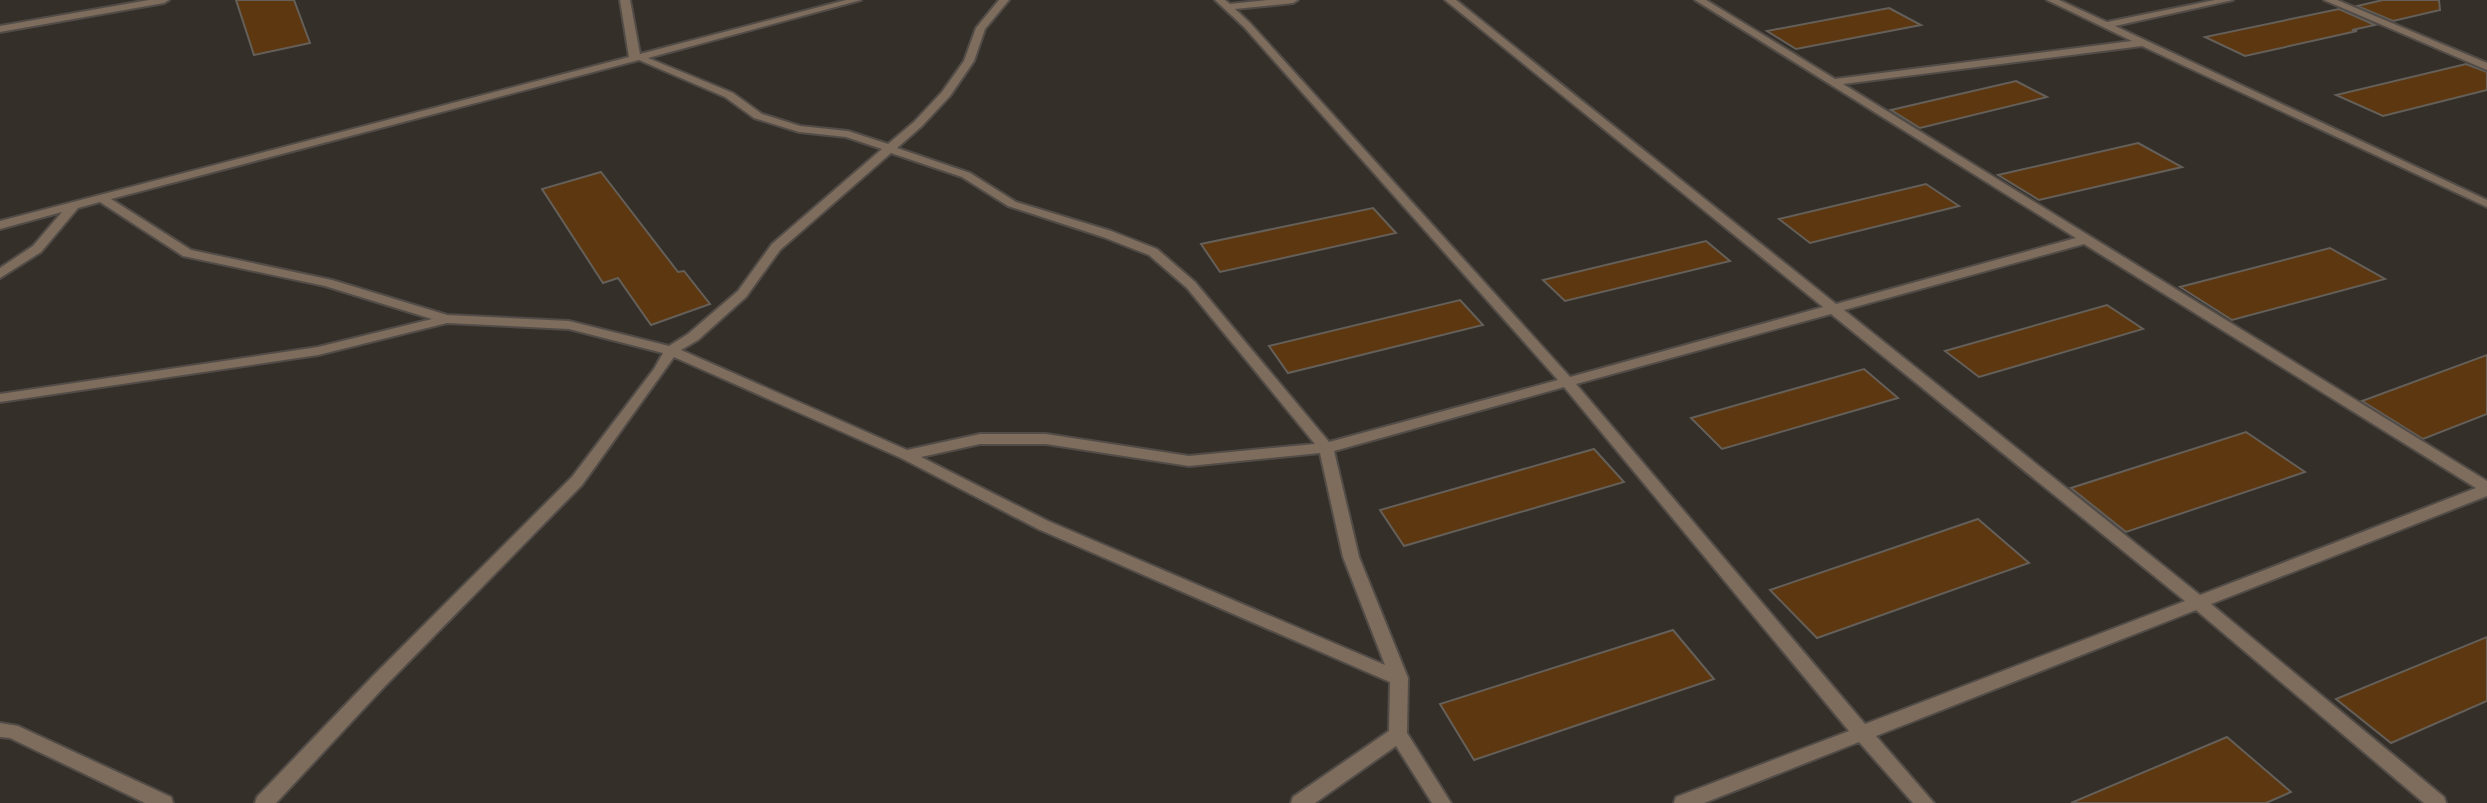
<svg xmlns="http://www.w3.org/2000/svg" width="2487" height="803" viewBox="0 0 2487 803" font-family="Commissioner,sans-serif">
  <rect width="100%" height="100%" fill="#342f29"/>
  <g fill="#5c370f" stroke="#655f59" stroke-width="2">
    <path d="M236,0H294L310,43L254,55Z"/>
    <path d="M2383,0H2439L2440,10L2393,21L2357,6Z"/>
    <path d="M1889,8L1921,25L1796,49L1767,31Z"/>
    <path d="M2339,9L2375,25L2352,30L2357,31L2245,56L2205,37Z"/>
    <path d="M2466,64L2487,72V90L2383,116L2336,95Z"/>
    <path d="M2016,81L2047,97L1920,128L1891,110Z"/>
    <path d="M2138,143L2182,167L2039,200L1998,175Z"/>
    <path d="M601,172L678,272L684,271L710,304L651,325L618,278L603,283L542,189Z"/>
    <path d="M1926,184L1959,206L1810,243L1779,219Z"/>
    <path d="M1373,208L1396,233L1220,272L1201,244Z"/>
    <path d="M1706,241L1730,261L1565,301L1543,280Z"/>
    <path d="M2330,248L2385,279L2232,320L2180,287Z"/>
    <path d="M1460,300L1483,325L1288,373L1269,346Z"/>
    <path d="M2107,305L2143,329L1979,377L1945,351Z"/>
    <path d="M2487,355V414L2423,439L2362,401Z"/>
    <path d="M1864,369L1898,398L1722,449L1691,418Z"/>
    <path d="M2246,432L2305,472L2126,532L2071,488Z"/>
    <path d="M1594,449L1624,482L1404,546L1380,510Z"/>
    <path d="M1978,519L2029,563L1817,638L1770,590Z"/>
    <path d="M1673,630L1714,679L1474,760L1440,704Z"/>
    <path d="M2487,637V701L2391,743L2336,699Z"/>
    <path d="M2227,737L2291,792L2266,803H2071Z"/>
  </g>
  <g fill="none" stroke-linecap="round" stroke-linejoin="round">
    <g stroke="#514c47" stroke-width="4">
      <g id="minor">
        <path d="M149,0H169L164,3L0,32V26Z"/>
        <path d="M620,0H630L640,54L846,0H861L648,58L733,93L762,114L800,126L848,131L888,144L914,122L942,92L964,61L976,28L999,0H1009L985,29L974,61L950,96L922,126L897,148L970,173L1016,202L1111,231L1157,249L1195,282L1329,442L1558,380L1244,27L1215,0H1225L1230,4L1268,0H1298L1293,3L1235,9L1250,23L1570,377L1823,307L1445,0H1456L1836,304L2076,238L1695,0H1706L1835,79L2132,41L2047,0H2059L2107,22L2215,0H2233L2115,26L2487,200V207L2142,46L1843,84L2487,481V496L2211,604L2444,797L2446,803H2424L2196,610L1876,736L1934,803H1913L1859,742L1704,803H1674L1676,797L1849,731L1564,387L1334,451L1359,557L1408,678L1407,733L1451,803H1432L1396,746L1315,803H1291L1293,797L1389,731L1390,682L1038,529L901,458L674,357L582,485L385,686L276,803H255L257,797L373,676L572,477L654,369L663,353L569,329L447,323L318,355L0,402V394L318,347L432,319L325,286L183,256L100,202L78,208L41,252L0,278V268L33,246L62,212L0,229V221L629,57ZM639,60L725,97L754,118L799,132L846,137L882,149L772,244L738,291L688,334L669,346L569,321L447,315L332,280L191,250L111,199ZM891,153L962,177L1008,206L1103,237L1149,255L1187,288L1315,444L1189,456L1046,434H980L907,450L681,350L698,340L746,297L780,250ZM2084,244L2476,488L2200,595L1844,310ZM1831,314L2185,601L1865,724L1576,384ZM980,444H1046L1189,466L1320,453L1343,557L1385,665L1048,521L921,457Z"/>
        <path d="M2324,0H2337L2487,63V70Z"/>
        <path d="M0,723L18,726L171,797L173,803H145L10,738L0,737Z"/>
      </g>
    </g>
    <use href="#minor" fill="#7e6c5c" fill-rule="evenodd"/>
  </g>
</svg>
